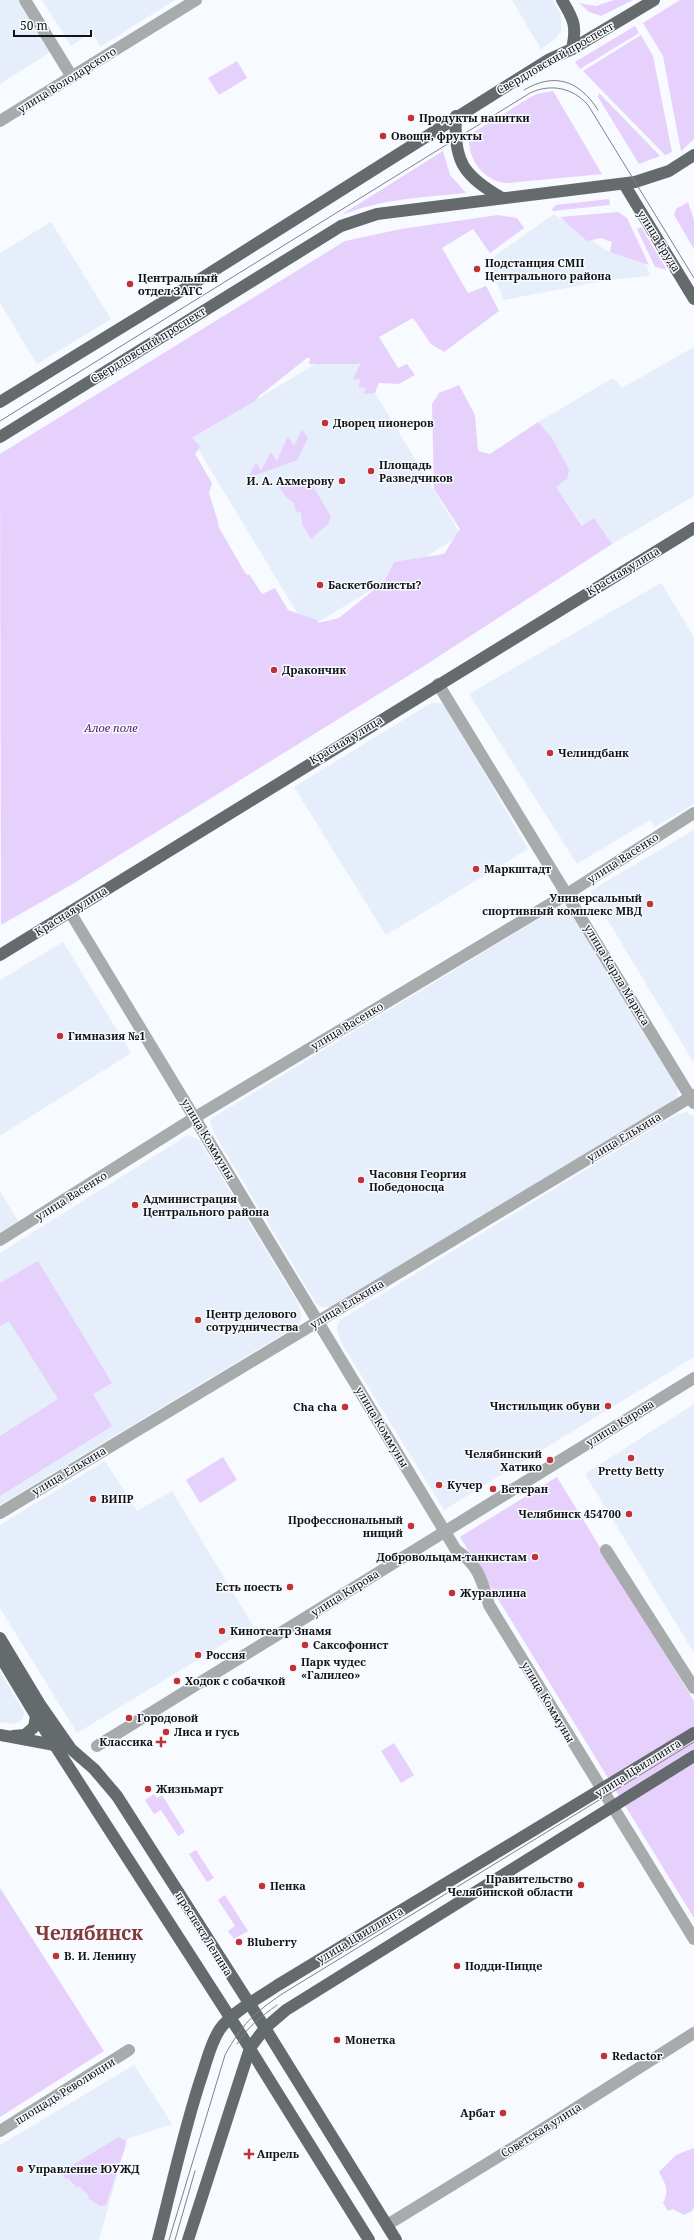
<svg xmlns="http://www.w3.org/2000/svg" width="694" height="2240" viewBox="0 0 694 2240" font-family="'Noto Serif',serif">
  <rect width="100%" height="100%" fill="#f7faff"/>
  <g fill="#e5eefa">
    <path d="M0,0H19L50,52L0,84Z"/>
    <path d="M42,0H175L100,47L92,31L71,46Z"/>
    <path d="M512,0H552L561,14V32L554,40L541,49Z"/>
    <path d="M554,214L607,251L645,263L650,276L607,280L504,300L488,261Z"/>
    <path d="M51,222L111,319L37,364L0,303V253Z"/>
    <path d="M346,345L461,535L307,629L192,439Z"/>
    <path d="M694,347V496L612,544L594,518L583,526L556,487L567,479L552,438L538,422L613,378L622,388Z"/>
    <path d="M661,583L694,637V804L655,827L650,820L577,864L469,694Z"/>
    <path d="M431,703H441L446,707L528,849L386,935L294,787Z"/>
    <path d="M694,830V1063L590,891Z"/>
    <path d="M558,907L568,909L572,914L678,1087L677,1097L671,1102L336,1307H322L316,1303L217,1138L210,1123L212,1118Z"/>
    <path d="M63,942L131,1053L0,1136V980Z"/>
    <path d="M687,1112L694,1117V1357L444,1510L342,1344L337,1329L338,1323L343,1318L677,1114Z"/>
    <path d="M188,1135L199,1140L298,1303L301,1312L300,1322L293,1328L0,1505V1253Z"/>
    <path d="M0,1191L18,1221L0,1232Z"/>
    <path d="M694,1404V1653L585,1474Z"/>
    <path d="M105,1461L137,1511L172,1491L253,1626L77,1733L0,1608V1525Z"/>
    <path d="M0,1672L24,1712L23,1719L15,1724L0,1722Z"/>
    <path d="M134,2065L172,2124L127,2139L99,2240H0V2145Z"/>
  </g>
  <g fill="#e6d1fc">
    <path d="M614,0H633L601,16L589,12L579,3L596,6Z"/>
    <path d="M680,0H694V139L681,151L663,56L643,23Z"/>
    <path d="M635,26L639,33L580,69L575,62Z"/>
    <path d="M641,35L653,56L672,152L665,155L583,71Z"/>
    <path d="M237,61L247,78L219,95L208,78Z"/>
    <path d="M553,91L602,174L508,183C483,182 467,158 469,135L529,98L537,94Z"/>
    <path d="M599,93L660,156L639,164L598,97Z"/>
    <path d="M443,151L450,175L466,193C423,197 382,199 341,215Z"/>
    <path d="M609,199L610,205L553,211L552,209L556,205Z"/>
    <path d="M688,202L694,220V249L674,215L676,209Z"/>
    <path d="M618,212L627,218L649,265L610,252L612,242L601,238L587,241L560,217Z"/>
    <path d="M498,215L517,218L524,228L490,253L473,229L442,248L468,293L486,286L499,311L444,352L431,344L413,318L379,337L398,368L407,364L415,375L399,384L379,383L375,393L364,394L366,388L358,387L361,379L353,380L360,364H309L310,358H307L259,396L255,401L192,438L200,446L195,454L212,483L209,493L219,525L218,526L244,571L247,575L249,574L262,594L275,588L288,610L317,620L318,623L339,618L385,581L394,562L444,554L460,529L434,489L432,404L439,393L459,385L475,415L478,451L490,454L538,422L552,438L569,470L567,479L556,487L582,526L594,518L612,544L427,664L71,885L1,925L0,454L345,241L401,229Z"/>
    <path d="M641,227L667,270L655,267L637,229Z"/>
    <path d="M302,429L308,438L297,460L248,478L256,462L261,470L271,452L277,461L288,436L294,446Z"/>
    <path d="M303,479L310,481L331,517L329,523L311,539L302,524L301,512L298,513L294,506L295,504L286,497L277,484Z"/>
    <path d="M38,1261L112,1383L93,1394L112,1426L0,1496V1436L58,1399L9,1321L0,1326V1283Z"/>
    <path d="M223,1457L237,1480L200,1503L186,1480Z"/>
    <path d="M557,1477L694,1701V1918L460,1537Z"/>
    <path d="M394,1743L414,1775L401,1783L381,1751Z"/>
    <path d="M154,1794L157,1798L162,1795L185,1832L178,1836L161,1810L154,1814L145,1800Z"/>
    <path d="M196,1850L214,1878L207,1882L189,1854Z"/>
    <path d="M0,1888L104,2051L0,2117Z"/>
    <path d="M225,1895L248,1931L234,1939L228,1931L235,1926L218,1900Z"/>
    <path d="M119,2137L126,2141L125,2148L106,2205L100,2206L88,2198L89,2196L79,2186L77,2188L68,2178L66,2179L61,2172Z"/>
    <path d="M694,2148V2207L692,2211L684,2215L673,2209L668,2211L663,2203C670,2191 665,2183 659,2172L676,2155Z"/>
  </g>
  <g fill="none" stroke-linecap="round" stroke-linejoin="round">
    <g stroke="#a8abac" stroke-width="12">
      <path d="M25,0L72,77"/>
      <path d="M0,121L196,0"/>
      <path d="M438,684L694,1103"/>
      <path d="M70,912L456,1550C478,1564 482,1580 489,1605L694,1939"/>
      <path d="M0,1240L194,1118L567,894L694,813"/>
      <path d="M0,1513L694,1095"/>
      <path d="M606,1550L694,1688"/>
      <path d="M97,1746L694,1378"/>
      <path d="M0,2131L129,2050"/>
      <path d="M387,2225L519,2144L694,2033"/>
    </g>
    <g stroke="#656a6d" stroke-width="12">
      <path d="M562,0C574,20 577,26 572,49"/>
      <path d="M456,116C453,162 464,176 502,198"/>
      <path d="M624,184L694,299"/>
      <path d="M0,402L194,283L548,60L572,49L654,0"/>
      <path d="M0,437L341,226L377,214L393,212L635,182L669,171L694,155"/>
      <path d="M0,955L694,528"/>
      <path d="M0,1638L41,1706L71,1749L94,1769L117,1796L265,2028L396,2240"/>
      <path d="M0,1656L36,1716L242,2036L369,2240"/>
      <path d="M0,1735L60,1746"/>
      <path d="M13,1736L25,1735L34,1727L36,1716"/>
      <path d="M158,2240C172,2185 184,2129 202,2075C207,2060 211,2042 220,2029C233,2011 259,1998 278,1985L694,1733"/>
      <path d="M188,2240L250,2048L265,2028L286,2010L694,1756"/>
    </g>
    <g stroke="#808285" stroke-width="1">
      <path d="M524,90C554,72 579,80 598,110"/>
      <path d="M0,421L530,93C551,83 573,88 588,105L694,278"/>
      <path d="M237,2044C246,2028 262,2016 277,2005"/>
      <path d="M169,2240L225,2055C242,2024 253,2014 282,1994L694,1742"/>
      <path d="M175,2240L195,2171"/>
    </g>
  </g>
  <g fill="#c13237" stroke="#f7faff" stroke-width="1.5">
    <circle cx="411" cy="118" r="4"/>
    <circle cx="383" cy="136" r="4"/>
    <circle cx="477" cy="269" r="4"/>
    <circle cx="130" cy="284" r="4"/>
    <circle cx="325" cy="423" r="4"/>
    <circle cx="371" cy="471" r="4"/>
    <circle cx="342" cy="481" r="4"/>
    <circle cx="320" cy="585" r="4"/>
    <circle cx="274" cy="670" r="4"/>
    <circle cx="550" cy="753" r="4"/>
    <circle cx="476" cy="869" r="4"/>
    <circle cx="650" cy="904" r="4"/>
    <circle cx="60" cy="1036" r="4"/>
    <circle cx="361" cy="1180" r="4"/>
    <circle cx="135" cy="1205" r="4"/>
    <circle cx="198" cy="1320" r="4"/>
    <circle cx="608" cy="1406" r="4"/>
    <circle cx="345" cy="1407" r="4"/>
    <circle cx="631" cy="1458" r="4"/>
    <circle cx="550" cy="1460" r="4"/>
    <circle cx="439" cy="1485" r="4"/>
    <circle cx="493" cy="1489" r="4"/>
    <circle cx="93" cy="1499" r="4"/>
    <circle cx="629" cy="1514" r="4"/>
    <circle cx="411" cy="1526" r="4"/>
    <circle cx="535" cy="1557" r="4"/>
    <circle cx="290" cy="1587" r="4"/>
    <circle cx="452" cy="1593" r="4"/>
    <circle cx="222" cy="1631" r="4"/>
    <circle cx="305" cy="1645" r="4"/>
    <circle cx="198" cy="1655" r="4"/>
    <circle cx="293" cy="1668" r="4"/>
    <circle cx="177" cy="1681" r="4"/>
    <circle cx="129" cy="1718" r="4"/>
    <circle cx="166" cy="1732" r="4"/>
    <path d="M159 1736h4v4h4v4h-4v4h-4v-4h-4v-4h4z"/>
    <circle cx="148" cy="1789" r="4"/>
    <circle cx="581" cy="1885" r="4"/>
    <circle cx="262" cy="1886" r="4"/>
    <circle cx="239" cy="1942" r="4"/>
    <circle cx="56" cy="1956" r="4"/>
    <circle cx="457" cy="1966" r="4"/>
    <circle cx="337" cy="2040" r="4"/>
    <circle cx="604" cy="2056" r="4"/>
    <circle cx="503" cy="2113" r="4"/>
    <path d="M247 2148h4v4h4v4h-4v4h-4v-4h-4v-4h4z"/>
    <circle cx="20" cy="2169" r="4"/>
  </g>
  <g text-anchor="middle" stroke-width="3" stroke-linejoin="round" paint-order="stroke">
    <g font-size="11" fill="#111214" stroke="#f7faff">
      <text transform="translate(555 58) rotate(-30)" y="4">Свердловский проспект</text>
      <text transform="translate(67 80) rotate(-32)" y="4">улица Володарского</text>
      <text transform="translate(659 241) rotate(58)" y="4">улица Труда</text>
      <text transform="translate(148 345) rotate(-32)" y="4">Свердловский проспект</text>
      <text transform="translate(623 571) rotate(-31)" y="4">Красная улица</text>
      <text transform="translate(346 740) rotate(-31)" y="4">Красная улица</text>
      <text transform="translate(623 858) rotate(-33)" y="4">улица Васенко</text>
      <text transform="translate(71 911) rotate(-32)" y="4">Красная улица</text>
      <text transform="translate(617 975) rotate(59)" y="4">улица Карла Маркса</text>
      <text transform="translate(347 1026) rotate(-31)" y="4">улица Васенко</text>
      <text transform="translate(624 1137) rotate(-31)" y="4">улица Елькина</text>
      <text transform="translate(208 1139) rotate(59)" y="4">улица Коммуны</text>
      <text transform="translate(71 1196) rotate(-32)" y="4">улица Васенко</text>
      <text transform="translate(347 1304) rotate(-31)" y="4">улица Елькина</text>
      <text transform="translate(620 1423) rotate(-32)" y="4">улица Кирова</text>
      <text transform="translate(382 1427) rotate(59)" y="4">улица Коммуны</text>
      <text transform="translate(69 1471) rotate(-31)" y="4">улица Елькина</text>
      <text transform="translate(345 1593) rotate(-32)" y="4">улица Кирова</text>
      <text transform="translate(548 1702) rotate(59)" y="4">улица Коммуны</text>
      <text transform="translate(638 1768) rotate(-32)" y="4">улица Цвиллинга</text>
      <text transform="translate(204 1934) rotate(58)" y="4">проспект Ленина</text>
      <text transform="translate(360 1935) rotate(-31)" y="4">улица Цвиллинга</text>
      <text transform="translate(65 2091) rotate(-32)" y="4">площадь Революции</text>
      <text transform="translate(541 2130) rotate(-32)" y="4">Советская улица</text>
    </g>
    <g font-size="11" font-weight="bold" fill="#111214" stroke="#f7faff" text-anchor="start">
      <text x="419" y="122">Продукты напитки</text>
      <text x="391" y="140">Овощи, фрукты</text>
      <text x="485" y="267">Подстанция СМП<tspan x="485" dy="13">Центрального района</tspan></text>
      <text x="138" y="282">Центральный<tspan x="138" dy="13">отдел ЗАГС</tspan></text>
      <text x="333" y="427">Дворец пионеров</text>
      <text x="379" y="469">Площадь<tspan x="379" dy="13">Разведчиков</tspan></text>
      <text x="334" y="485" text-anchor="end">И. А. Ахмерову</text>
      <text x="328" y="589">Баскетболисты?</text>
      <text x="282" y="674">Дракончик</text>
      <text x="558" y="757">Челиндбанк</text>
      <text x="484" y="873">Маркштадт</text>
      <text x="642" y="902" text-anchor="end">Универсальный<tspan x="642" dy="13">спортивный комплекс МВД</tspan></text>
      <text x="68" y="1040">Гимназия №1</text>
      <text x="369" y="1178">Часовня Георгия<tspan x="369" dy="13">Победоносца</tspan></text>
      <text x="143" y="1203">Администрация<tspan x="143" dy="13">Центрального района</tspan></text>
      <text x="206" y="1318">Центр делового<tspan x="206" dy="13">сотрудничества</tspan></text>
      <text x="600" y="1410" text-anchor="end">Чистильщик обуви</text>
      <text x="337" y="1411" text-anchor="end">Cha cha</text>
      <text x="542" y="1458" text-anchor="end">Челябинский<tspan x="542" dy="13">Хатико</tspan></text>
      <text x="631" y="1475" text-anchor="middle">Pretty Betty</text>
      <text x="447" y="1489">Кучер</text>
      <text x="501" y="1493">Ветеран</text>
      <text x="101" y="1503">ВИПР</text>
      <text x="621" y="1518" text-anchor="end">Челябинск 454700</text>
      <text x="403" y="1524" text-anchor="end">Профессиональный<tspan x="403" dy="13">нищий</tspan></text>
      <text x="527" y="1561" text-anchor="end">Добровольцам-танкистам</text>
      <text x="282" y="1591" text-anchor="end">Есть поесть</text>
      <text x="460" y="1597">Журавлина</text>
      <text x="230" y="1635">Кинотеатр Знамя</text>
      <text x="313" y="1649">Саксофонист</text>
      <text x="206" y="1659">Россия</text>
      <text x="301" y="1666">Парк чудес<tspan x="301" dy="13">«Галилео»</tspan></text>
      <text x="185" y="1685">Ходок с собачкой</text>
      <text x="137" y="1722">Городовой</text>
      <text x="174" y="1736">Лиса и гусь</text>
      <text x="153" y="1746" text-anchor="end">Классика</text>
      <text x="156" y="1793">Жизньмарт</text>
      <text x="573" y="1883" text-anchor="end">Правительство<tspan x="573" dy="13">Челябинской области</tspan></text>
      <text x="270" y="1890">Пенка</text>
      <text x="247" y="1946">Bluberry</text>
      <text x="64" y="1960">В. И. Ленину</text>
      <text x="465" y="1970">Подди-Пицце</text>
      <text x="345" y="2044">Монетка</text>
      <text x="612" y="2060">Redactor</text>
      <text x="495" y="2117" text-anchor="end">Арбат</text>
      <text x="257" y="2158">Апрель</text>
      <text x="28" y="2173">Управление ЮУЖД</text>
    </g>
    <g font-size="11" font-style="italic" fill="#4d226d" stroke="#f7faff">
      <text x="111" y="732">Алое поле</text>
    </g>
    <g font-size="19" font-weight="bold" fill="#833b39" stroke="#f7faff">
      <text x="89" y="1940">Челябинск</text>
    </g>
  </g>
  <path d="M14 30v6h77v-6" fill="none" stroke="#111214" stroke-width="2"/>
  <text x="20" y="30" font-size="12" fill="#111214" stroke="#f7faff" stroke-width="3" paint-order="stroke">50 m</text>
</svg>
